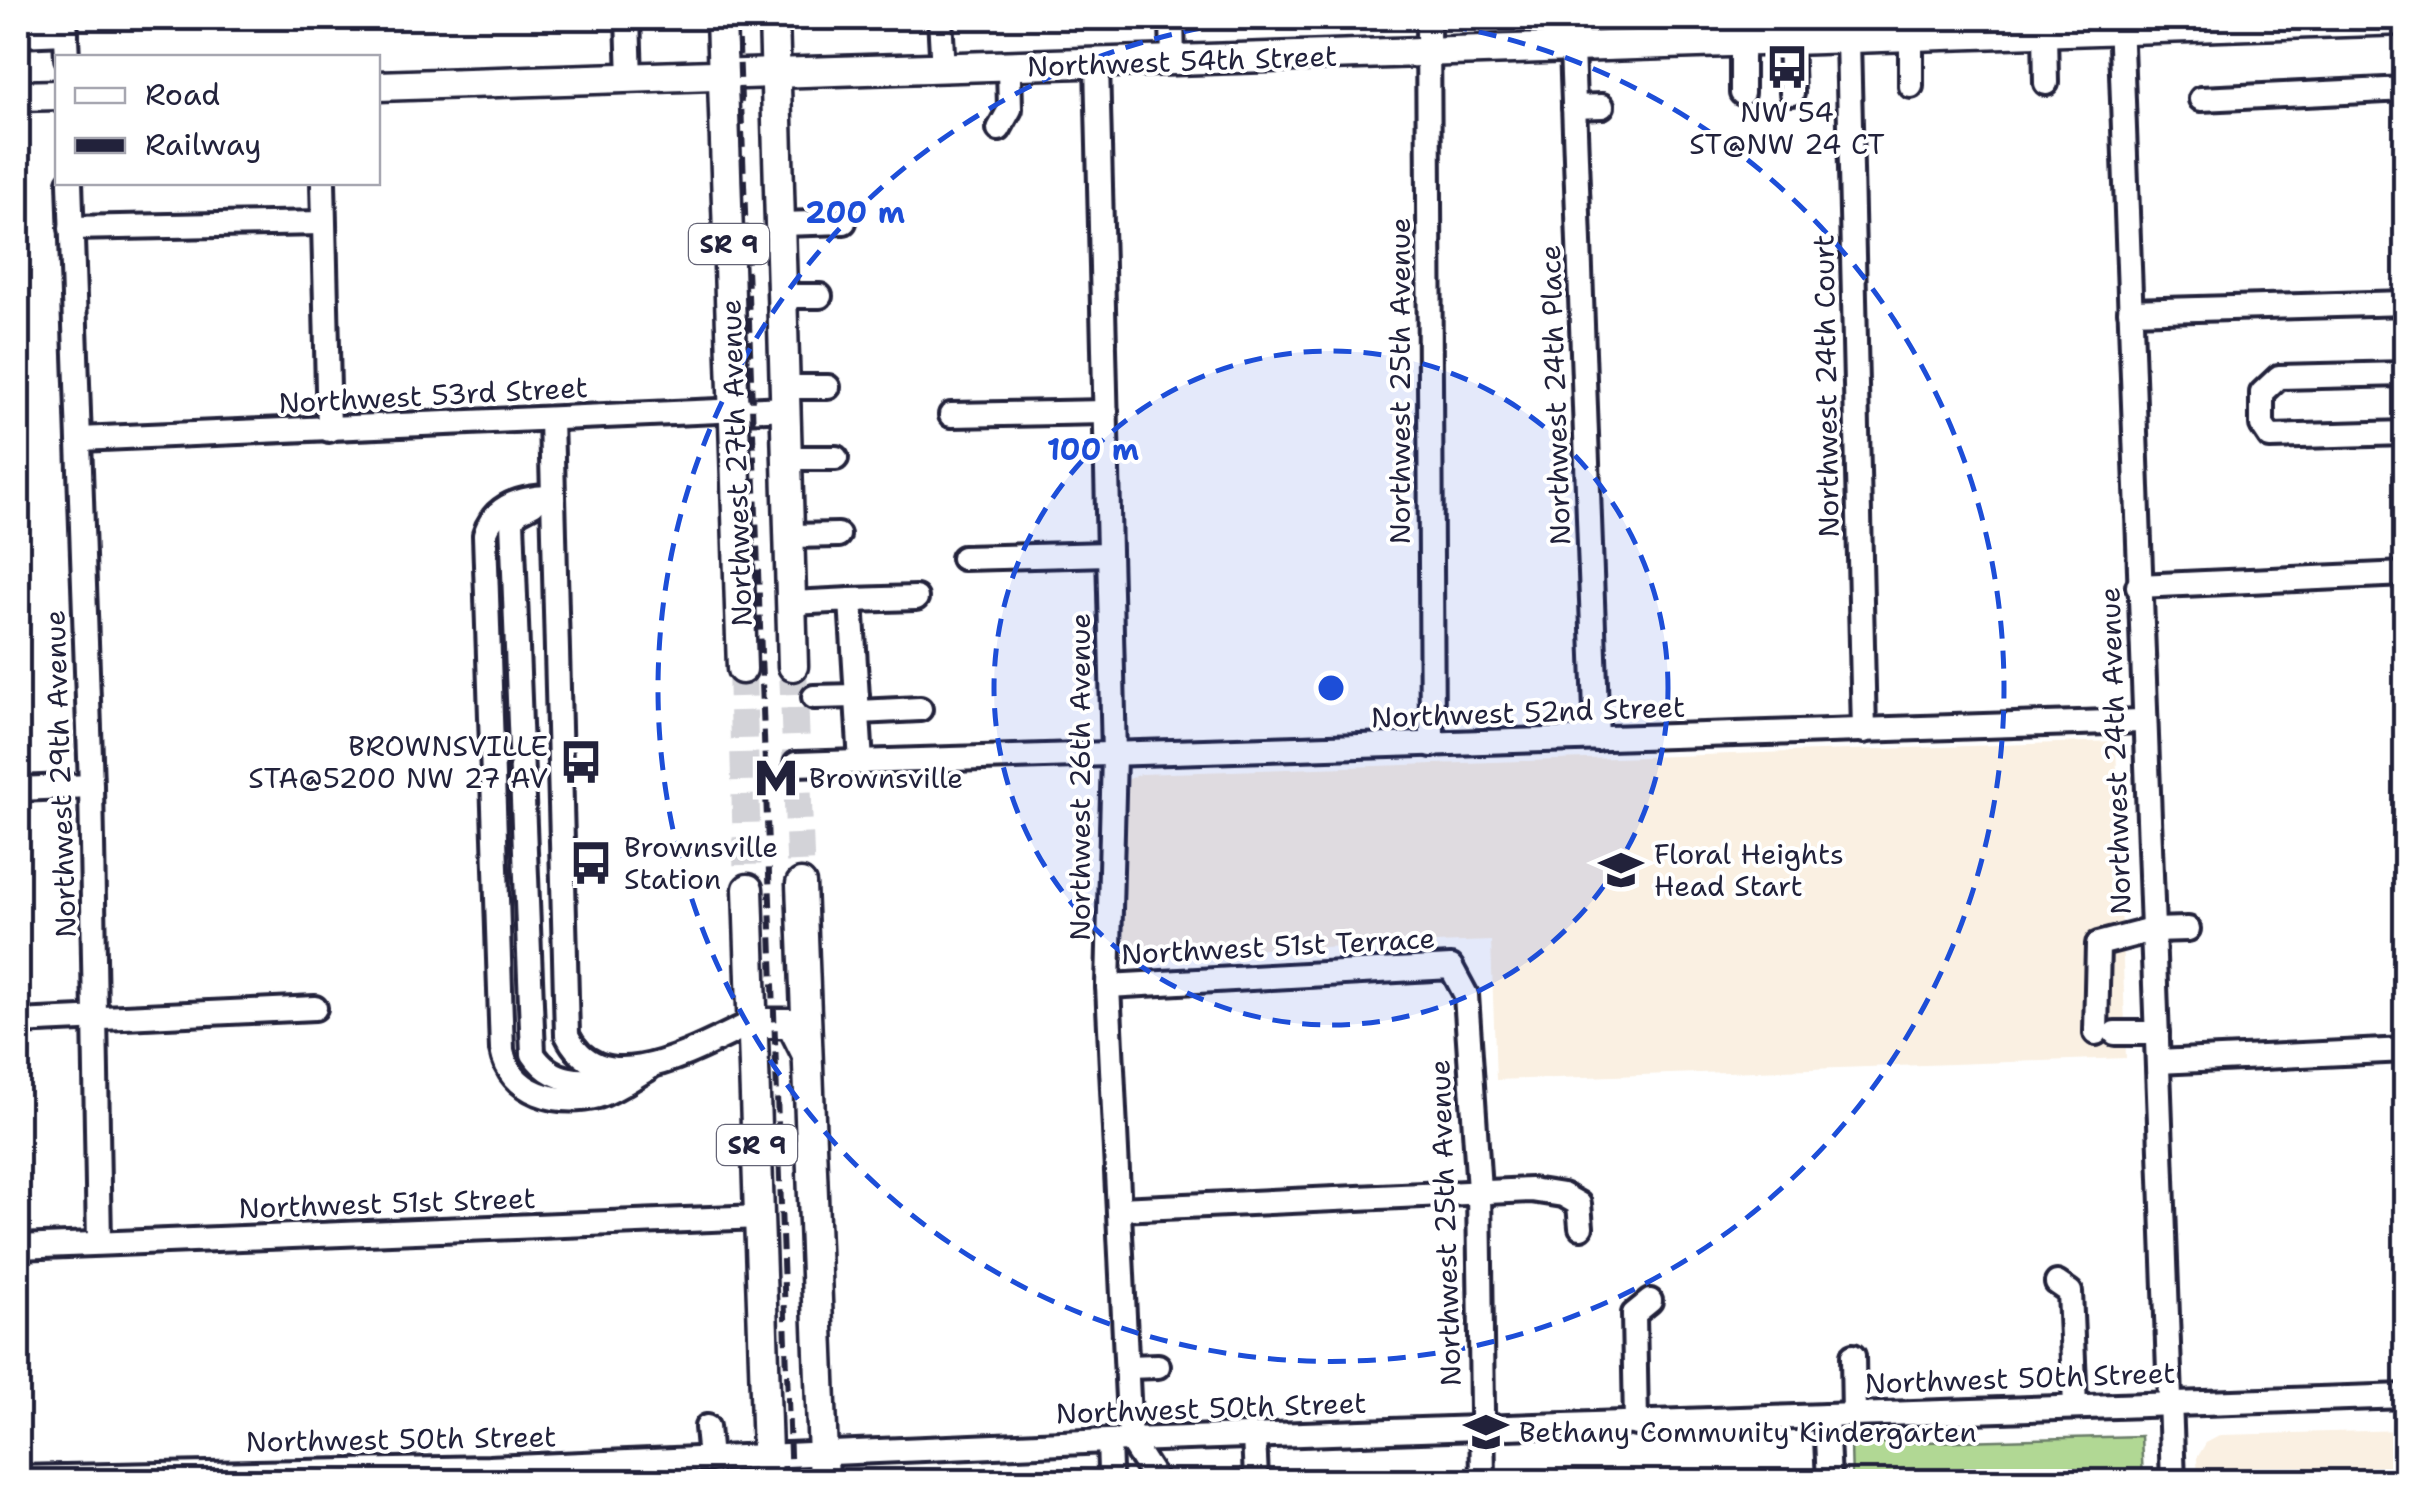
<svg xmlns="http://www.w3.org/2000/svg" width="2423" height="1499" viewBox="0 0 2423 1499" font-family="'Shantell Sans',sans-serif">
  <rect width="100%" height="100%" fill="#fff"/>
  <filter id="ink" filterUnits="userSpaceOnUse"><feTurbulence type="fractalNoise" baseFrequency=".01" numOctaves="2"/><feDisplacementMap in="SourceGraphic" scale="20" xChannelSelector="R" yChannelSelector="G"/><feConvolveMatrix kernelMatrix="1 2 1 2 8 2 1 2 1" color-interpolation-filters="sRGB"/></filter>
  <g filter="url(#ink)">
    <g fill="#faf0e2">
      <path d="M2116,741L2126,1058L1496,1080L1491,941L1125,954L1118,798L1129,779L1141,774Z"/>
      <path d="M2405,1430V1481H2198L2197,1458L2206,1443L2221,1435Z"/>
    </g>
    <path fill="#b1d894" stroke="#6a7d68" stroke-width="2.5" d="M2141,1436L2143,1481H1852L1851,1444Z"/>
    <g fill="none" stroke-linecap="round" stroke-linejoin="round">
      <g stroke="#d3d3d8" stroke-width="28" stroke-dasharray="28 14" stroke-linecap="butt">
        <path d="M793,666L801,884"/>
        <path d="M742,669L748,889"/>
      </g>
      <g stroke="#22223b" stroke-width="30">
        <g id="minor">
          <path d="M65,18L67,58"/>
          <path d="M628,18L630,79"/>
          <path d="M940,18L943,70"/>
          <path d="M1172,18L1173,61"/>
          <path d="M1428,18L1432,745"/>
          <path d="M1719,18L1720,43"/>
          <path d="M1768,18L1769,41"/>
          <path d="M2120,18L2173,1482"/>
          <path d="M2045,32L2046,83"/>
          <path d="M18,35L66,33"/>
          <path d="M1911,36V86"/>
          <path d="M1848,39L1864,731"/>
          <path d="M1790,40L1792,93"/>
          <path d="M1742,42V93"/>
          <path d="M1572,48L1597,739"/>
          <path d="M1097,64L1114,755L1108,986L1130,1440L1157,1482"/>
          <path d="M2201,99L2406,89"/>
          <path d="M1574,107L1602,106"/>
          <path d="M999,129L1010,109L1009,67"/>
          <path d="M70,182L91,786L99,1243"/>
          <path d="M323,182L329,430"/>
          <path d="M782,224L844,222"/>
          <path d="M71,228L323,223"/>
          <path d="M784,296H820"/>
          <path d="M2130,311L2406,303"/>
          <path d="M2406,374L2279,377L2262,393V425L2270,437L2406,433"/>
          <path d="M788,387H828"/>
          <path d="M951,415L1106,412"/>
          <path d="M551,419L567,1035C602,1107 701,1046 752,1023"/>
          <path d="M80,439L788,408"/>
          <path d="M790,458H836"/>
          <path d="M553,497C524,497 494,504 485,535L502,1050C510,1094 558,1106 598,1096C615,1091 633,1077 648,1069"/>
          <path d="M533,504L516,513L512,521L533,1054C552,1083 582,1084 614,1076"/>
          <path d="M791,536L838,535"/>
          <path d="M963,558L1109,554"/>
          <path d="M2138,586L2406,574"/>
          <path d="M851,600L916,598"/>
          <path d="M792,603L851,600L861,763"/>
          <path d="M814,697L857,696"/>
          <path d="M859,712L920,709"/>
          <path d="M796,764L2142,721"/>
          <path d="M18,789L91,786"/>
          <path d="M1108,986L1451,967L1466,995L1479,1190L1483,1482"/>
          <path d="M18,1022L315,1008"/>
          <path d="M2096,1033L2098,944L2152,930L2188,929"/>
          <path d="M2115,1033H2157"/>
          <path d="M2158,1062L2406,1050"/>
          <path d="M1119,1209L1531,1190L1563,1195L1579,1204L1581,1227"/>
          <path d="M18,1247L760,1217"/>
          <path d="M2057,1283L2070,1292L2075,1406"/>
          <path d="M1853,1356L1854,1415"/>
          <path d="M1127,1367L1158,1366"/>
          <path d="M1826,1416L1829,1482"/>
          <path d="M1636,1424L1634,1314L1650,1301"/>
          <path d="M707,1427L710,1459"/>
          <path d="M1254,1437L1256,1478"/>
          <path d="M1109,1441L1110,1470"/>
          <path d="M18,1478L489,1468L1130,1440L2406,1396"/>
        </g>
      </g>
      <g stroke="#22223b" stroke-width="35">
        <g id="major">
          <path d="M721,18L742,669"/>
          <path d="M774,18L793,666"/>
          <path d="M378,86L2406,20"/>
          <path d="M18,96L58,95"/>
          <path d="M801,884L824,1482"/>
          <path d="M748,889L768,1482"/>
          <path d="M752,1023H791L806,1053"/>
        </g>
      </g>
      <use href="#minor" stroke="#fff" stroke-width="22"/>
      <use href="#major" stroke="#fff" stroke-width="28"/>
      <path stroke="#22223b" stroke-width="6" stroke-dasharray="15 8" stroke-linecap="butt" d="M738,18L791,1482"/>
    </g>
  </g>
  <circle cx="1331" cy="688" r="337" fill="#1d4ed8" fill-opacity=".12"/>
  <g fill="none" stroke="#1d4ed8" stroke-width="5" stroke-dasharray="18 12">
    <circle cx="1331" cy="688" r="337"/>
    <path d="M1390 18A673 673 0 1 1 1272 18"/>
  </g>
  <defs>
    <g id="bus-bare" transform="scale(3.45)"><path d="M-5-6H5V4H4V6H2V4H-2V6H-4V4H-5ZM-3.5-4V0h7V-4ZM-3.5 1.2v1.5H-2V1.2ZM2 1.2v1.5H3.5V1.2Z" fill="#22223b" stroke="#fff" stroke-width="2.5" paint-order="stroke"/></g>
    <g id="metro-bare" transform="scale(3.45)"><path d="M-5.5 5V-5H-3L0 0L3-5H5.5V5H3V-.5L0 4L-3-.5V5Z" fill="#22223b" stroke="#fff" stroke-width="2.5" paint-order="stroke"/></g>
    <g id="school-bare" transform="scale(3.45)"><path d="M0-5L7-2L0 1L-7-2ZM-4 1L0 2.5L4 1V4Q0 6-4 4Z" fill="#22223b" stroke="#fff" stroke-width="2.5" paint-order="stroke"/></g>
  </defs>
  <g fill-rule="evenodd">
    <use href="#bus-bare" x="1787" y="67"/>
    <use href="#bus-bare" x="581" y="762"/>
    <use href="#metro-bare" x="776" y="778"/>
    <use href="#bus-bare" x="591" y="863"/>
    <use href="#school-bare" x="1621" y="870"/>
    <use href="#school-bare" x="1486" y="1432"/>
  </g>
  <g text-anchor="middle" stroke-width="8" stroke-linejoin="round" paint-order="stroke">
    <g fill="#fff" stroke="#646476" stroke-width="2.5">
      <rect x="689" y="224" width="80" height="40" rx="8"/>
      <rect x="717" y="1125" width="80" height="40" rx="8"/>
    </g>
    <g font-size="25" font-weight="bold" fill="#22223b">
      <text x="729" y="253">SR 9</text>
      <text x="757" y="1154">SR 9</text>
    </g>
    <g font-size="28" fill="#22223b" stroke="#fff">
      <text transform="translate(1182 61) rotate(-2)" y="10">Northwest 54th Street</text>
      <text transform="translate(1400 381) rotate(-90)" y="10">Northwest 25th Avenue</text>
      <text transform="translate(1826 386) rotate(-91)" y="10">Northwest 24th Court</text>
      <text transform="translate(433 395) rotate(-3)" y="10">Northwest 53rd Street</text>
      <text transform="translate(1555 395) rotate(-92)" y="10">Northwest 24th Place</text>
      <text transform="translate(736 463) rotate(-92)" y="10">Northwest 27th Avenue</text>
      <text transform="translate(1528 712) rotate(-2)" y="10">Northwest 52nd Street</text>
      <text transform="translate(2115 751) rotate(-92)" y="10">Northwest 24th Avenue</text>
      <text transform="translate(60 774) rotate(-92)" y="10">Northwest 29th Avenue</text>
      <text transform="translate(1080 777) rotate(-90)" y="10">Northwest 26th Avenue</text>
      <text transform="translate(1278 946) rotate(-3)" y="10">Northwest 51st Terrace</text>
      <text transform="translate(387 1203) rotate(-2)" y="10">Northwest 51st Street</text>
      <text transform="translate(1445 1223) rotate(-92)" y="10">Northwest 25th Avenue</text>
      <text transform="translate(2020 1378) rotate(-2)" y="10">Northwest 50th Street</text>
      <text transform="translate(1211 1408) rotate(-2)" y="10">Northwest 50th Street</text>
      <text transform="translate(401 1439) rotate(-1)" y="10">Northwest 50th Street</text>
    </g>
    <g font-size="28" fill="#22223b" stroke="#fff" text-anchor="start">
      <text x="1787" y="122" text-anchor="middle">NW 54<tspan x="1787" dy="32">ST@NW 24 CT</tspan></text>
      <text x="548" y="756" text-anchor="end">BROWNSVILLE<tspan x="548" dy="32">STA@5200 NW 27 AV</tspan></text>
      <text x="809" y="788">Brownsville</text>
      <text x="624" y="857">Brownsville<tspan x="624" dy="32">Station</tspan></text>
      <text x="1654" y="864">Floral Heights<tspan x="1654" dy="32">Head Start</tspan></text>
      <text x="1519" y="1442">Bethany Community Kindergarten</text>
    </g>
  </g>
  <circle cx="1331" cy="688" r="15" fill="#1d4ed8" stroke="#fff" stroke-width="5"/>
  <g font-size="30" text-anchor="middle" font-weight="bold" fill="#1d4ed8" stroke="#fff" stroke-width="8" stroke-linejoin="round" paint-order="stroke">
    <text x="855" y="223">200 m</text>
    <text x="1093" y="460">100 m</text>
  </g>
  <rect width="2423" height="1499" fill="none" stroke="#fff" stroke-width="60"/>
  <rect x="30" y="30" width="2363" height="1439" fill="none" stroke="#22223b" stroke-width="4" filter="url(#ink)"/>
  <rect x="55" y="55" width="325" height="130" fill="#ffffff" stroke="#a7a7b1" stroke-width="2.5"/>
  <rect x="75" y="88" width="50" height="15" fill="#ffffff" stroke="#a7a7b1" stroke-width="2.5"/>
  <text x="145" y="105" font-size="30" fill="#22223b">Road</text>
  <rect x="75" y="138" width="50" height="15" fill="#22223b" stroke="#a7a7b1" stroke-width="2.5"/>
  <text x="145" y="155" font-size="30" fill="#22223b">Railway</text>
</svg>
